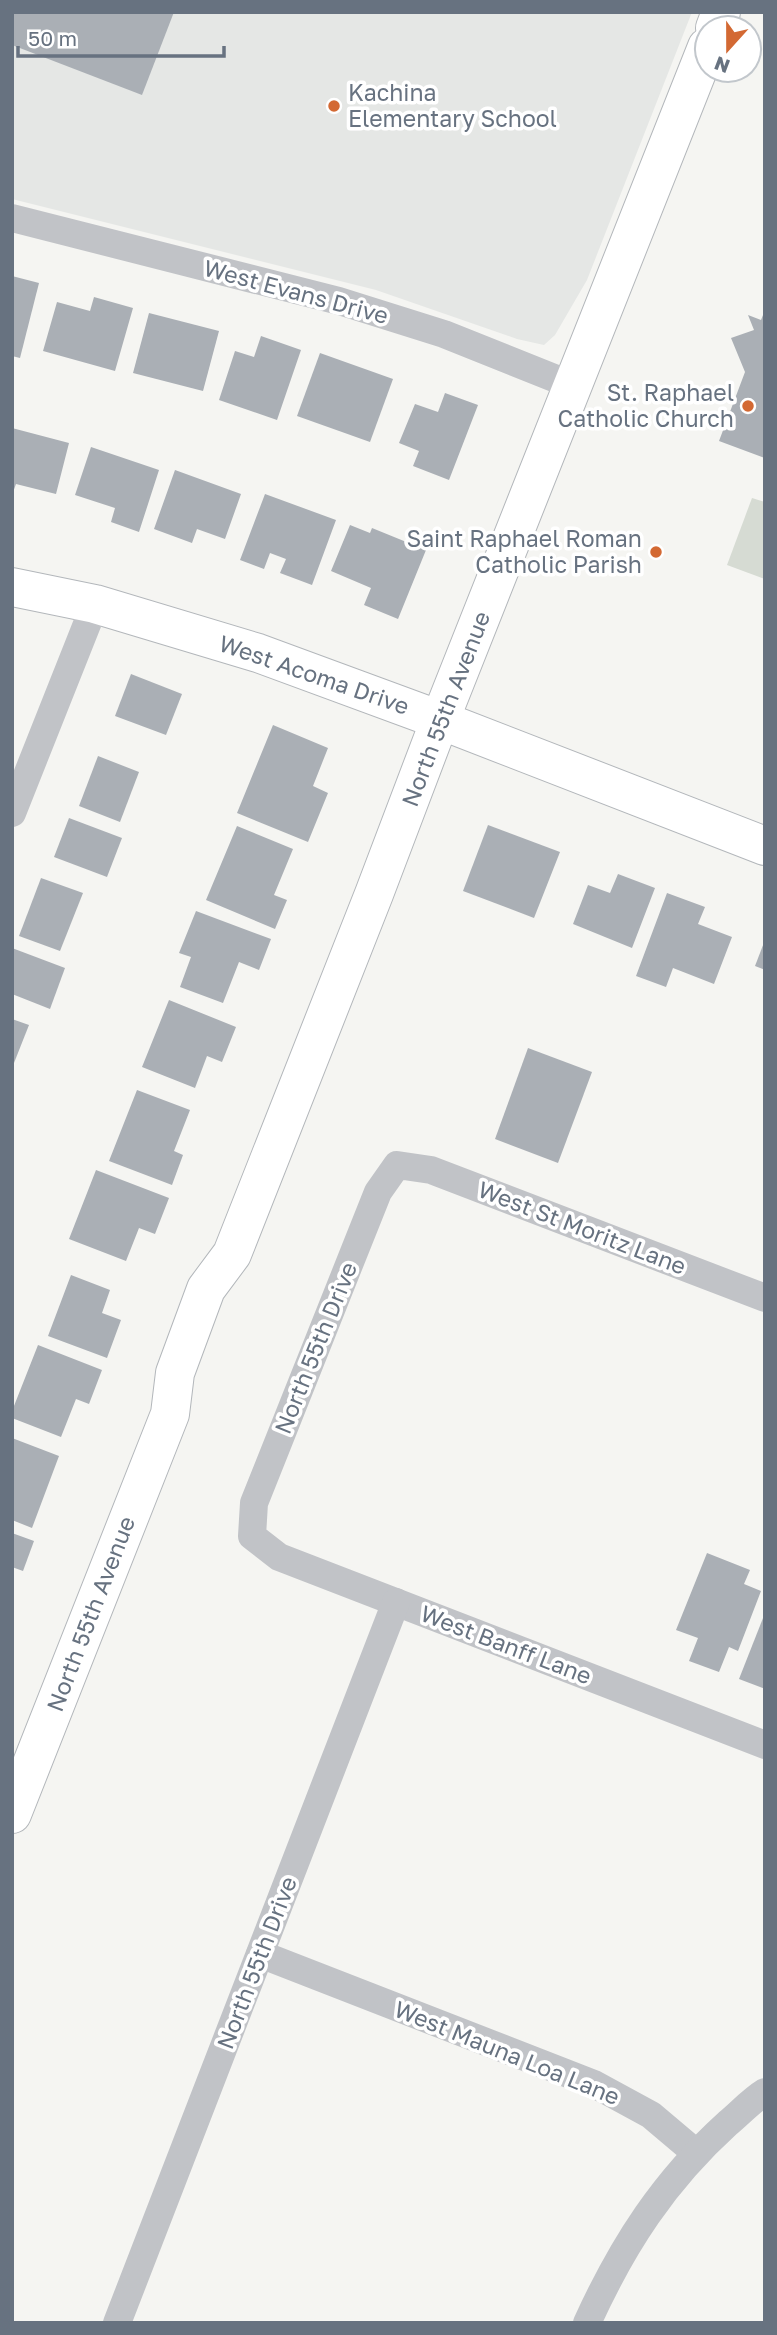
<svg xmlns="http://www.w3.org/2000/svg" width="777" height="2335" viewBox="0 0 777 2335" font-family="'Golos Text',sans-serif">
  <rect width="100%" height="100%" fill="#f5f5f2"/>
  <path fill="#e5e7e5" d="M12,12H692L587,280L555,335L544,345L517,339L376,290L12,199Z"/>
  <path fill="#d6dbd3" d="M752,498L765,502V579L727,565Z"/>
  <g fill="#aaafb5">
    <path d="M12,12H174L142,95L12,45Z"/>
    <path d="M12,276L39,283L20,358L12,356Z"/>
    <path d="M94,297L133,308L115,371L43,351L57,302L90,311Z"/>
    <path d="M765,310V458L719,441L745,372L731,338L754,330L748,315L761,320Z"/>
    <path d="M149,313L219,331L203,391L133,373Z"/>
    <path d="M261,336L301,350L277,420L219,400L235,351L254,357Z"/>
    <path d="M320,353L393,379L370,442L297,416Z"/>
    <path d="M445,393L478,405L449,480L413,466L419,451L399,443L415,404L438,412Z"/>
    <path d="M12,428L69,443L56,494L16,484L12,495Z"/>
    <path d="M91,447L159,470L139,532L111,522L115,508L75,495Z"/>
    <path d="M175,470L241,494L225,539L197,529L192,543L154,529Z"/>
    <path d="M265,494L336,520L312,585L280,573L286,559L270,553L264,569L240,560Z"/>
    <path d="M350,525L370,533L372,528L426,550L398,619L364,605L371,588L331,571Z"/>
    <path d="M131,674L182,694L166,735L115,716Z"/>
    <path d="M273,725L328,748L313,786L328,793L308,842L237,813Z"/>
    <path d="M98,756L139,772L120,822L79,806Z"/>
    <path d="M69,818L122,838L107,877L54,857Z"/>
    <path d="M488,825L560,852L534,918L463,891Z"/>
    <path d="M237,826L293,849L274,895L287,900L275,929L206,900Z"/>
    <path d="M618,874L655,888L632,948L573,924L588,885L610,893Z"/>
    <path d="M41,878L83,893L60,951L19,936Z"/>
    <path d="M667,893L705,907L698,924L732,937L714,984L673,968L666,987L636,976Z"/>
    <path d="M196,911L271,939L259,970L239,962L223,1003L180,987L191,957L179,953Z"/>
    <path d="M765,940V970L755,966Z"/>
    <path d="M12,948L65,968L50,1009L12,994Z"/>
    <path d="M169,1000L236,1027L222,1062L207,1056L195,1088L142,1067Z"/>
    <path d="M12,1019L29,1025L12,1068Z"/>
    <path d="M528,1048L592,1072L558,1163L495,1139Z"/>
    <path d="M137,1090L190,1110L174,1151L183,1155L172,1185L109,1161Z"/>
    <path d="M96,1170L169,1198L155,1234L139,1228L126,1261L69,1239Z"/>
    <path d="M71,1275L110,1290L102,1313L121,1320L107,1358L48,1336Z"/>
    <path d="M38,1345L102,1370L89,1404L76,1399L61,1437L12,1418V1411Z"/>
    <path d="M12,1438L59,1456L32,1528L12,1520Z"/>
    <path d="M12,1533L34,1541L23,1571L12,1567Z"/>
    <path d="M707,1553L750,1570L744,1584L761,1591L738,1651L729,1647L719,1672L689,1661L698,1638L676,1630Z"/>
    <path d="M765,1613V1689L739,1679Z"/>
  </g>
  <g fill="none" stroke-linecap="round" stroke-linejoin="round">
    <g stroke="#b3b7bb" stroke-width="40">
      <g id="secondary">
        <path d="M715,28L721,12"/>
        <path d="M12,587L95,604L258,653L440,720L765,846"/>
        <path d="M12,1814L170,1414L175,1373L206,1289L232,1254L374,894L440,720L707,47"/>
      </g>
    </g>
    <g stroke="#c1c3c7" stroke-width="28">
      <path d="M12,218L339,301L444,334L574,386"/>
      <path d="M12,813L95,604"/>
      <path d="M765,1298L431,1170L397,1165L378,1192L254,1503L252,1536L279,1557L765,1745"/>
      <path d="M260,1954L594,2084L651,2115L696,2153"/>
      <path d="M117,2323L396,1602"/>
      <path d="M587,2323C623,2244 664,2181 728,2123C740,2113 752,2100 765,2092"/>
    </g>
    <use href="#secondary" stroke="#fff" stroke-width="38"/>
  </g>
  <g fill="#d36933" stroke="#fff" stroke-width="2.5">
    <circle cx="334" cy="106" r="7"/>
    <circle cx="748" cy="406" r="7"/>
    <circle cx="656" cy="552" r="7"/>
  </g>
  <g text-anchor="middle" stroke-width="7" stroke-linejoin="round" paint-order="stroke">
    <g font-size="23" fill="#677280" stroke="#fff" text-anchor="end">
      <text x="348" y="101" text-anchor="start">Kachina<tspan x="348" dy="26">Elementary School</tspan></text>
      <text x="734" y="401">St. Raphael<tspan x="734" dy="26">Catholic Church</tspan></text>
      <text x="642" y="547">Saint Raphael Roman<tspan x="642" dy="26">Catholic Parish</tspan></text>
    </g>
    <g font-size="23" fill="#677280" stroke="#fff">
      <text transform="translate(296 292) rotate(15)" y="8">West Evans Drive</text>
      <text transform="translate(314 675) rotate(19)" y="8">West Acoma Drive</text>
      <text transform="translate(446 709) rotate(-69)" y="8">North 55th Avenue</text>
      <text transform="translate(582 1228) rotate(21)" y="8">West St Moritz Lane</text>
      <text transform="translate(316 1348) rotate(-68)" y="8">North 55th Drive</text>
      <text transform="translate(91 1614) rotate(-69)" y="8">North 55th Avenue</text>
      <text transform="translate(506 1645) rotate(21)" y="8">West Banff Lane</text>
      <text transform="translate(257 1963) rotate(-69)" y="8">North 55th Drive</text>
      <text transform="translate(507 2053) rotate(22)" y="8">West Mauna Loa Lane</text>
    </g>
  </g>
  <rect width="777" height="2335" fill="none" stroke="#677280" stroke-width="28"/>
  <g transform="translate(728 49) rotate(201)"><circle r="33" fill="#ffffff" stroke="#c2c7cc" stroke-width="2"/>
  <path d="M0-5L12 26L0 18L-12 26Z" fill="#d36933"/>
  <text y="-10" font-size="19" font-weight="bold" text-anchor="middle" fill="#677280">N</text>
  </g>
  <path d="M18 46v10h206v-10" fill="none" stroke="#677280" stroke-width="3.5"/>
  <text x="28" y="46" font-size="21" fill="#677280" stroke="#ffffff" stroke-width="5" paint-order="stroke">50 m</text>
</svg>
